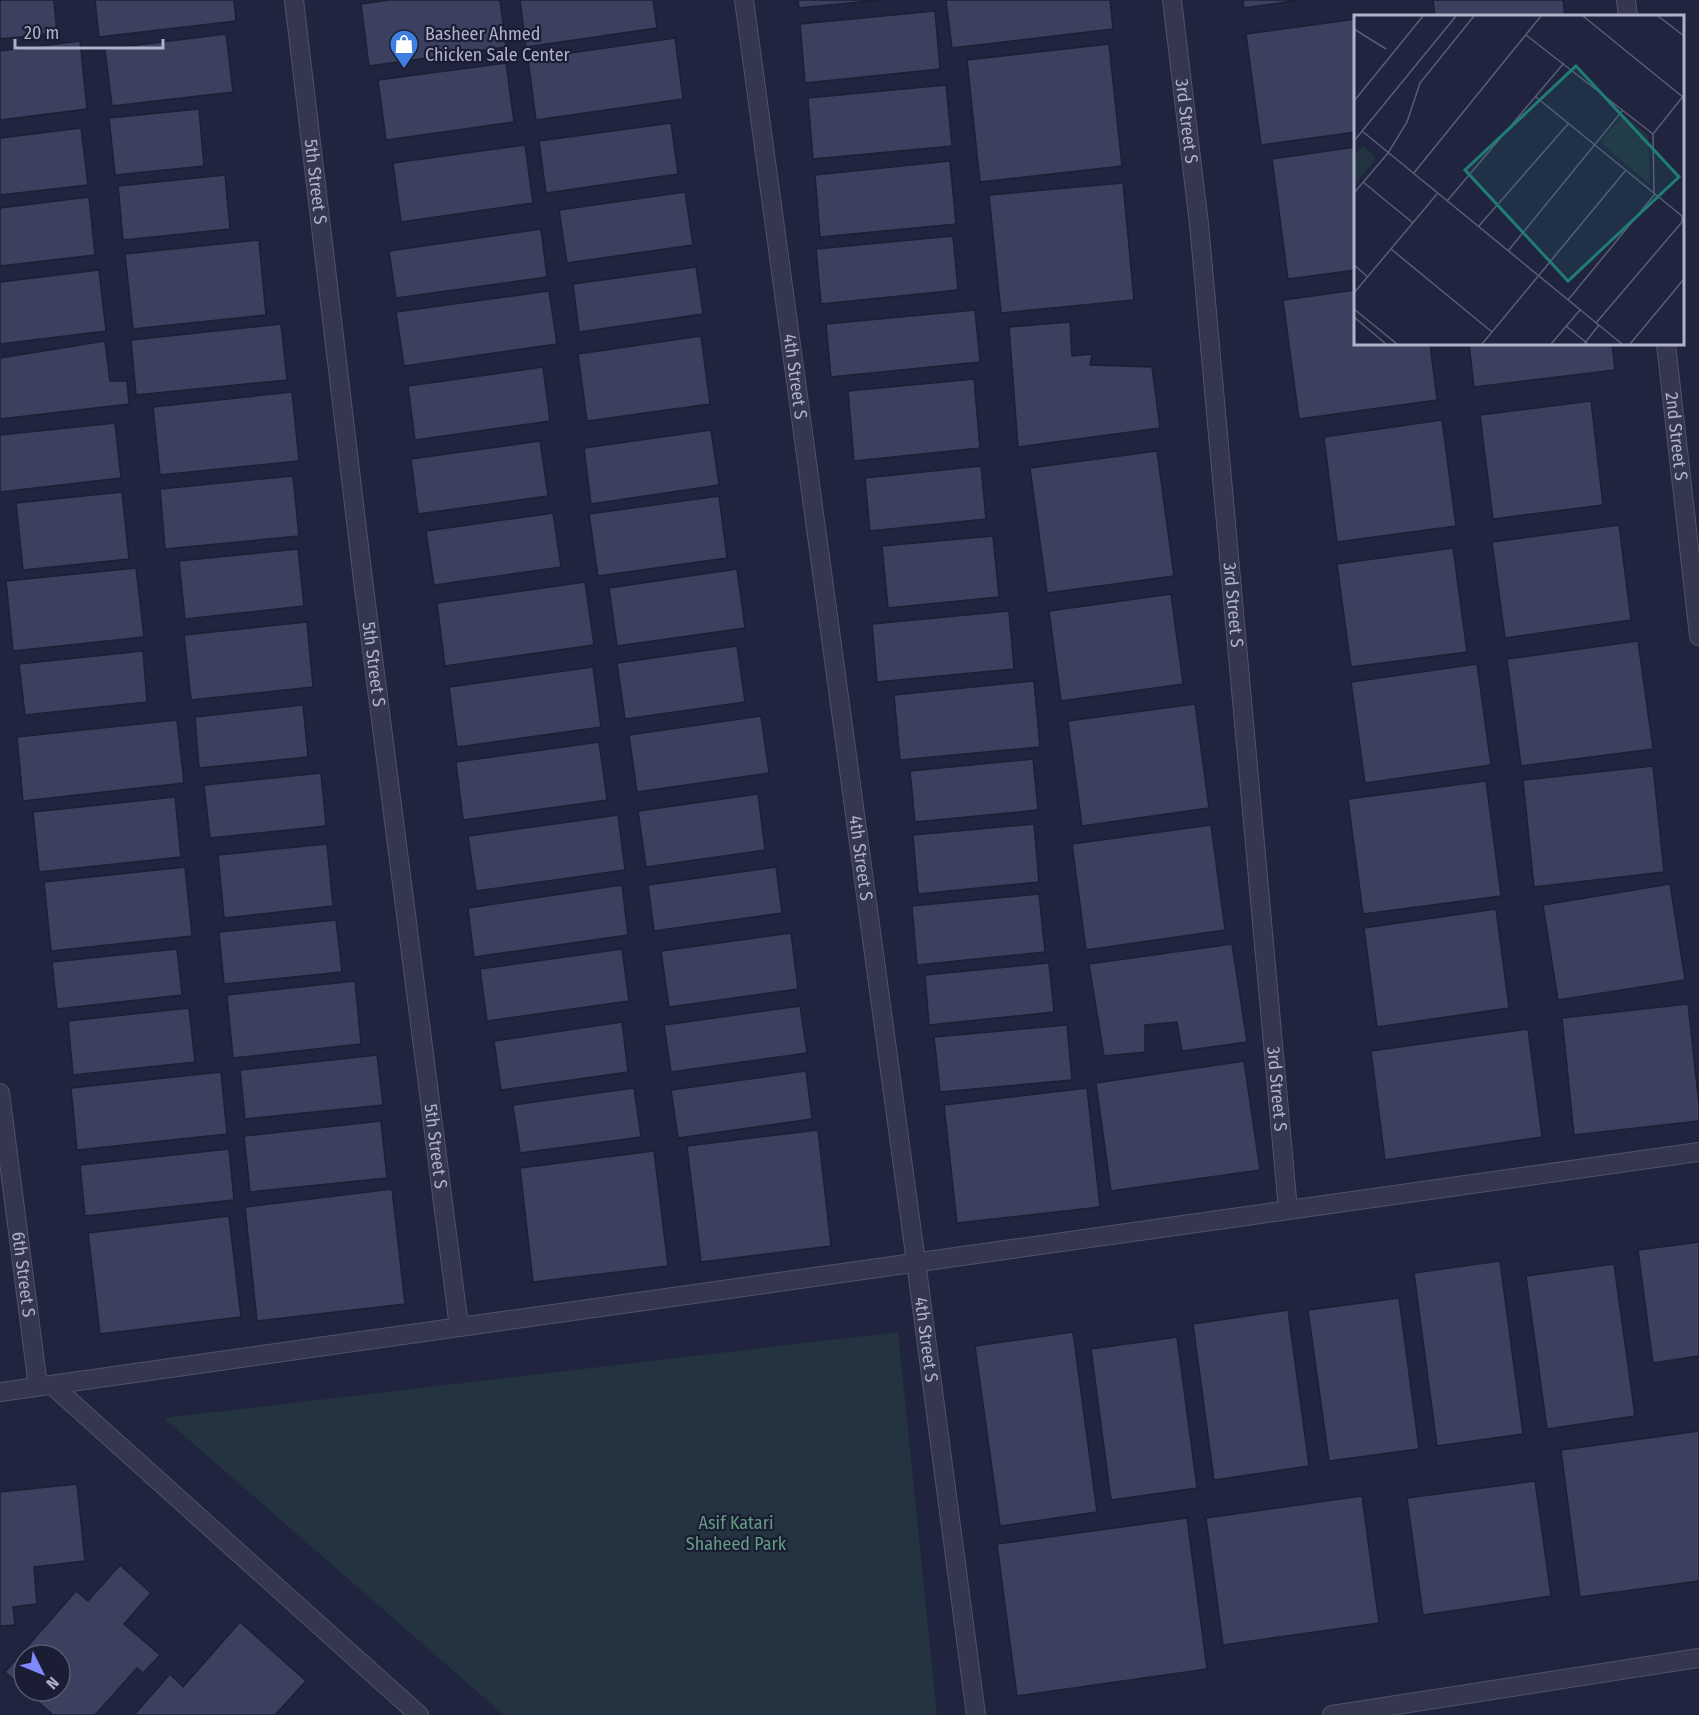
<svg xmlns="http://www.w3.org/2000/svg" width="1699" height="1715" viewBox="0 0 1699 1715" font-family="'Fira Sans Condensed',sans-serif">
  <rect width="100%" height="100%" fill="#20243e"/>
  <path fill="#23333f" d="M898,1332L937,1715H504L164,1418Z"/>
  <g fill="#3c405f" stroke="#1c1f35" stroke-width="1.5">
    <path d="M0,0H54L57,33L0,39Z"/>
    <path d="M95,0H234L236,21L99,37Z"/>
    <path d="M389,0H500L506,47L369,66L361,4Z"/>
    <path d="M520,0H653L657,28L526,47Z"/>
    <path d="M798,0H880L799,8Z"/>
    <path d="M946,0H1110L1113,29L952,48Z"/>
    <path d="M1243,0H1301L1244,8Z"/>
    <path d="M1433,0H1563L1565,16H1435Z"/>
    <path d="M935,11L940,69L805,83L800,24Z"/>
    <path d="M1356,19V132L1261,145L1246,34Z"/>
    <path d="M226,34L233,92L112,106L105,49Z"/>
    <path d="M675,38L683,99L536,120L528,59Z"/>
    <path d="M80,41L87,109L0,120V51Z"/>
    <path d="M1109,44L1122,166L980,182L967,60Z"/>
    <path d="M506,63L514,122L386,140L378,80Z"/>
    <path d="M946,85L952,146L813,159L808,98Z"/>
    <path d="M199,109L204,166L115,175L109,118Z"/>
    <path d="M671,123L678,174L546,193L539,141Z"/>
    <path d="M81,128L88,185L0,195V138Z"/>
    <path d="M525,145L533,203L401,222L393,163Z"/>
    <path d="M1356,147V270L1288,279L1272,159Z"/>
    <path d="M950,161L956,224L820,237L815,175Z"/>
    <path d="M225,175L230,229L123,240L118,186Z"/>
    <path d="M1123,183L1134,300L1001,313L989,195Z"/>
    <path d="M685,192L693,245L567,263L559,210Z"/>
    <path d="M89,197L95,255L0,266V208Z"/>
    <path d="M541,229L547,277L396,298L389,251Z"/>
    <path d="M953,236L958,290L821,304L816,249Z"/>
    <path d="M259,240L266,315L133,329L125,254Z"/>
    <path d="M696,267L703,314L579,332L573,284Z"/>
    <path d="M99,270L106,331L0,344V282Z"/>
    <path d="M1356,290V344H1430L1437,400L1299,419L1283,300Z"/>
    <path d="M549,291L557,344L404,366L396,312Z"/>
    <path d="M975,310L980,362L831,377L826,324Z"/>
    <path d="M1070,322L1072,356L1092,354L1090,365L1152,367L1160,428L1018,447L1009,327Z"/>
    <path d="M281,324L287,380L136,395L131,340Z"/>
    <path d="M701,336L710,404L587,421L578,354Z"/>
    <path d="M105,341L110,381H127L129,404L0,419V358Z"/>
    <path d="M1469,344H1612L1615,370L1474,387Z"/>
    <path d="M543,367L550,421L415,440L408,386Z"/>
    <path d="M974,379L980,448L854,461L848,391Z"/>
    <path d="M292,392L299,461L160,475L153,407Z"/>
    <path d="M1591,401L1603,505L1493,519L1480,415Z"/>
    <path d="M1442,420L1456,526L1337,542L1324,437Z"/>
    <path d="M115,423L121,478L0,492V435Z"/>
    <path d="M711,430L719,485L591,504L584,448Z"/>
    <path d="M540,441L548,496L418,514L411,459Z"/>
    <path d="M1157,451L1174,576L1047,593L1030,468Z"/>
    <path d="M981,466L986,519L870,531L865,478Z"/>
    <path d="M293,476L299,536L165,549L160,489Z"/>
    <path d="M122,492L129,559L23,570L16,503Z"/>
    <path d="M719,496L727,558L598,576L589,514Z"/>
    <path d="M553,513L561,567L434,585L426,531Z"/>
    <path d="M1619,525L1631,620L1505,638L1492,542Z"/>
    <path d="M993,536L999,597L888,608L882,546Z"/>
    <path d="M1453,548L1467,652L1351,667L1337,564Z"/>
    <path d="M298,549L304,606L185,619L179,561Z"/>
    <path d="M136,568L144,637L13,651L6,581Z"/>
    <path d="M737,569L745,628L617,646L609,588Z"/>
    <path d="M585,582L594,645L445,666L437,603Z"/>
    <path d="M1171,594L1183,684L1061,701L1049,611Z"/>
    <path d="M1009,611L1014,669L877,682L872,624Z"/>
    <path d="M307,622L313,687L191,700L184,635Z"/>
    <path d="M1638,641L1653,749L1521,766L1507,659Z"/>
    <path d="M737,646L745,702L625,719L617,663Z"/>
    <path d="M143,651L147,702L25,715L19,664Z"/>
    <path d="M1477,664L1491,765L1365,783L1351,682Z"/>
    <path d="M593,667L601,727L457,747L449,687Z"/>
    <path d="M1034,681L1040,747L900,760L894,695Z"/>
    <path d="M1195,704L1209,808L1082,826L1068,721Z"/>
    <path d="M303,705L308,757L199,768L195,717Z"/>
    <path d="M761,716L769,773L637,792L629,735Z"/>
    <path d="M177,720L184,783L23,801L17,737Z"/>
    <path d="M599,742L607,800L463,820L456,762Z"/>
    <path d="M1033,759L1038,810L915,822L910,771Z"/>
    <path d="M1653,766L1664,872L1534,887L1523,780Z"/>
    <path d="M321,773L326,826L210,838L204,785Z"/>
    <path d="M1486,781L1501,896L1363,914L1348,799Z"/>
    <path d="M758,794L765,850L646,867L638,811Z"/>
    <path d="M175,797L181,857L39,872L33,812Z"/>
    <path d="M618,815L625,870L476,891L468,836Z"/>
    <path d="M1034,824L1039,882L918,894L913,835Z"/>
    <path d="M1211,825L1225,930L1086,950L1072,844Z"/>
    <path d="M327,844L333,906L224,918L218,855Z"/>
    <path d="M185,867L192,936L51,951L44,882Z"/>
    <path d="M776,867L782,913L654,931L648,885Z"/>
    <path d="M1670,884L1685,980L1558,1000L1543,905Z"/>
    <path d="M622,885L628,935L474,957L468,908Z"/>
    <path d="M1039,894L1045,952L917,965L912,906Z"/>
    <path d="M1496,909L1509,1008L1377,1027L1364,928Z"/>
    <path d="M336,920L342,972L224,984L219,932Z"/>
    <path d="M791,933L798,989L669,1007L661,951Z"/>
    <path d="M1232,944L1247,1042L1182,1051L1177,1022L1145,1025V1052L1104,1056L1089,964Z"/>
    <path d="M177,949L182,995L57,1009L52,962Z"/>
    <path d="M622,949L629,1001L487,1021L480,969Z"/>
    <path d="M1049,963L1054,1012L929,1025L925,975Z"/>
    <path d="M355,981L361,1044L233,1058L227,995Z"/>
    <path d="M1688,1004L1699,1104V1121L1574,1135L1562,1018Z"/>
    <path d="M800,1006L807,1053L671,1072L664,1025Z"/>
    <path d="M189,1008L195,1062L73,1075L68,1021Z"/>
    <path d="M622,1022L628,1072L501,1090L494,1041Z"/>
    <path d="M1067,1025L1072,1080L940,1092L934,1037Z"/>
    <path d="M1528,1029L1542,1137L1385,1160L1371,1051Z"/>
    <path d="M377,1055L383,1105L245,1119L240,1070Z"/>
    <path d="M1244,1061L1260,1170L1111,1191L1096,1083Z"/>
    <path d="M806,1071L812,1119L678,1138L671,1090Z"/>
    <path d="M221,1072L227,1134L77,1150L71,1088Z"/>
    <path d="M634,1088L641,1137L520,1153L513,1105Z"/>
    <path d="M1087,1088L1100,1207L957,1223L944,1105Z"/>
    <path d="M381,1121L387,1178L250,1192L244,1136Z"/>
    <path d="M818,1130L831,1246L701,1262L687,1146Z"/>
    <path d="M229,1149L234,1200L85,1216L80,1165Z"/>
    <path d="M654,1151L668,1266L533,1282L520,1168Z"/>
    <path d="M392,1189L405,1304L257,1321L245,1207Z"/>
    <path d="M229,1216L241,1317L100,1334L88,1233Z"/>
    <path d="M1699,1242V1356L1653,1363L1638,1250Z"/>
    <path d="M1500,1261L1523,1434L1437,1446L1414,1273Z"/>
    <path d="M1614,1264L1635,1416L1547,1429L1526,1276Z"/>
    <path d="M1399,1298L1419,1449L1329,1461L1308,1310Z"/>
    <path d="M1288,1310L1309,1466L1214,1480L1193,1324Z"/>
    <path d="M1073,1332L1097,1512L1000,1526L975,1346Z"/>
    <path d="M1177,1337L1197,1488L1111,1500L1091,1349Z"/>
    <path d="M1699,1431V1581L1580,1597L1561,1450Z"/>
    <path d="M1535,1481L1551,1596L1423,1615L1407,1498Z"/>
    <path d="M77,1484L85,1561L34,1567L37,1604L13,1607L15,1625L0,1626V1492Z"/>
    <path d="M1362,1496L1379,1623L1223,1645L1206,1518Z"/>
    <path d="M1187,1518L1207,1669L1017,1696L997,1544Z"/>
    <path d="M120,1565L151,1593L124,1624L160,1655L143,1673L137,1668L95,1715H53L26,1691H60V1655H24V1689L5,1672L76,1591L88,1601Z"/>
    <path d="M240,1622L306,1681L275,1715H134L170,1674L183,1687Z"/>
  </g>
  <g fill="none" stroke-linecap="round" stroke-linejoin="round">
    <g stroke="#505269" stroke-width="20">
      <g id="street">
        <path id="s1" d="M294,0L363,580L459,1327"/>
        <path id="s2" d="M744,0L916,1262L976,1715"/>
        <path id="s3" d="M1172,0L1199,224L1288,1210"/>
        <path d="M1626,0L1628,16"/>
        <path id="s4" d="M1666,344L1699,636"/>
        <path id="s5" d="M0,1093L38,1386"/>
        <path d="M52,1385L419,1715"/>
        <path d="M0,1392L1699,1152"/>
        <path d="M1332,1715L1699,1658"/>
      </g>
    </g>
    <use href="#street" stroke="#35374e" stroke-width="18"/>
  </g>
  <defs>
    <g id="shop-pin" transform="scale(1.5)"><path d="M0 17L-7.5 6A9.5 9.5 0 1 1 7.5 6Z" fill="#3f7fe0" stroke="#1a1d33"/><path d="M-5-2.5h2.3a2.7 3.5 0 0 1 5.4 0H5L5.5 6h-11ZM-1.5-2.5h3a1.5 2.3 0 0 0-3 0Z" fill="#fff"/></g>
  </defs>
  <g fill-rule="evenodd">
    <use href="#shop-pin" x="404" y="44"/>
  </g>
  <g text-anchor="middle" stroke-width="4.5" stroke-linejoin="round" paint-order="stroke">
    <g font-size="18" fill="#b0b2ca" stroke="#1a1d33" text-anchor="start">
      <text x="425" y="40">Basheer Ahmed<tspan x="425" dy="21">Chicken Sale Center</tspan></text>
    </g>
    <g font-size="18" fill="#b0b2ca" stroke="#1a1d33">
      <text dy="6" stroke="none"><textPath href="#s3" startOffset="122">3rd Street S</textPath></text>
      <text dy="6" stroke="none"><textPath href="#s1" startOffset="183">5th Street S</textPath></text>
      <text dy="6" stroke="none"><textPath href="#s2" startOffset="380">4th Street S</textPath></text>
      <text dy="6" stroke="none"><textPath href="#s4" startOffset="93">2nd Street S</textPath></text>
      <text dy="6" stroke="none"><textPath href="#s3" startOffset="608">3rd Street S</textPath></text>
      <text dy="6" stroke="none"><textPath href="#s1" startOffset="669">5th Street S</textPath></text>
      <text dy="6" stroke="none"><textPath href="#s2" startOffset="866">4th Street S</textPath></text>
      <text dy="6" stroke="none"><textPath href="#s3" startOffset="1094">3rd Street S</textPath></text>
      <text dy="6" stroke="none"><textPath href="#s1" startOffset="1155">5th Street S</textPath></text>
      <text dy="6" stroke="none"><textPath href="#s5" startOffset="183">6th Street S</textPath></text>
      <text dy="6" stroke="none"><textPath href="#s2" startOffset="1352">4th Street S</textPath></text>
    </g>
    <g font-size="18" fill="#659d83" stroke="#1a1d33">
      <text x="736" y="1529">Asif Katari<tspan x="736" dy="21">Shaheed Park</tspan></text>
    </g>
  </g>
  <g transform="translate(1354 15)">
    <rect width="330" height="330" fill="#20243e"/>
    <path d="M269,100L294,120L296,169L246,127ZM9,131L20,140L21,145L0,170V141Z" fill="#23333f"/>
    <path fill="none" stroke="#5a5d76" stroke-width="1.5" d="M229,1L330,83M304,1L330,21M0,14L32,34M172,20L299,119M182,82L328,201V207L242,308M0,86L69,1M8,116L268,329M0,126L102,1M59,159L187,1M9,167L59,208M0,178L34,138L53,107L66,68L120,1M300,178L299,119L330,80M93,186L210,48M124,212L214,109M37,234L138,317M154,236L269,95M0,250L14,262M0,278L83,179M214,285L301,179M0,294L43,329M0,302L32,329M212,311L234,329M128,329L272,155M197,329L226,295M230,329L245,310M276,329L330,264"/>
    <path fill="#1f7c77" fill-opacity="0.15" stroke="#1f7c77" stroke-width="3" d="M222,51L325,162L214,266L111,155Z"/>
    <rect width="330" height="330" fill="none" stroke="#b0b2ca" stroke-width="3"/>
  </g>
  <g transform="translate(42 1673) rotate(133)"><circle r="28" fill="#1a1d33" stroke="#56596f" stroke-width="1.5"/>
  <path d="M0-4.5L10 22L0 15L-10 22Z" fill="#808aff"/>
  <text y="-9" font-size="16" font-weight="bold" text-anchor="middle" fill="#b0b2ca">N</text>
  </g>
  <path d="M15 39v9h148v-9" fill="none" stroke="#b0b2ca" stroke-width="3"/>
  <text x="24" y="39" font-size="18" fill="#b0b2ca" stroke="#1a1d33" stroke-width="4.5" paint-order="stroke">20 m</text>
</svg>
